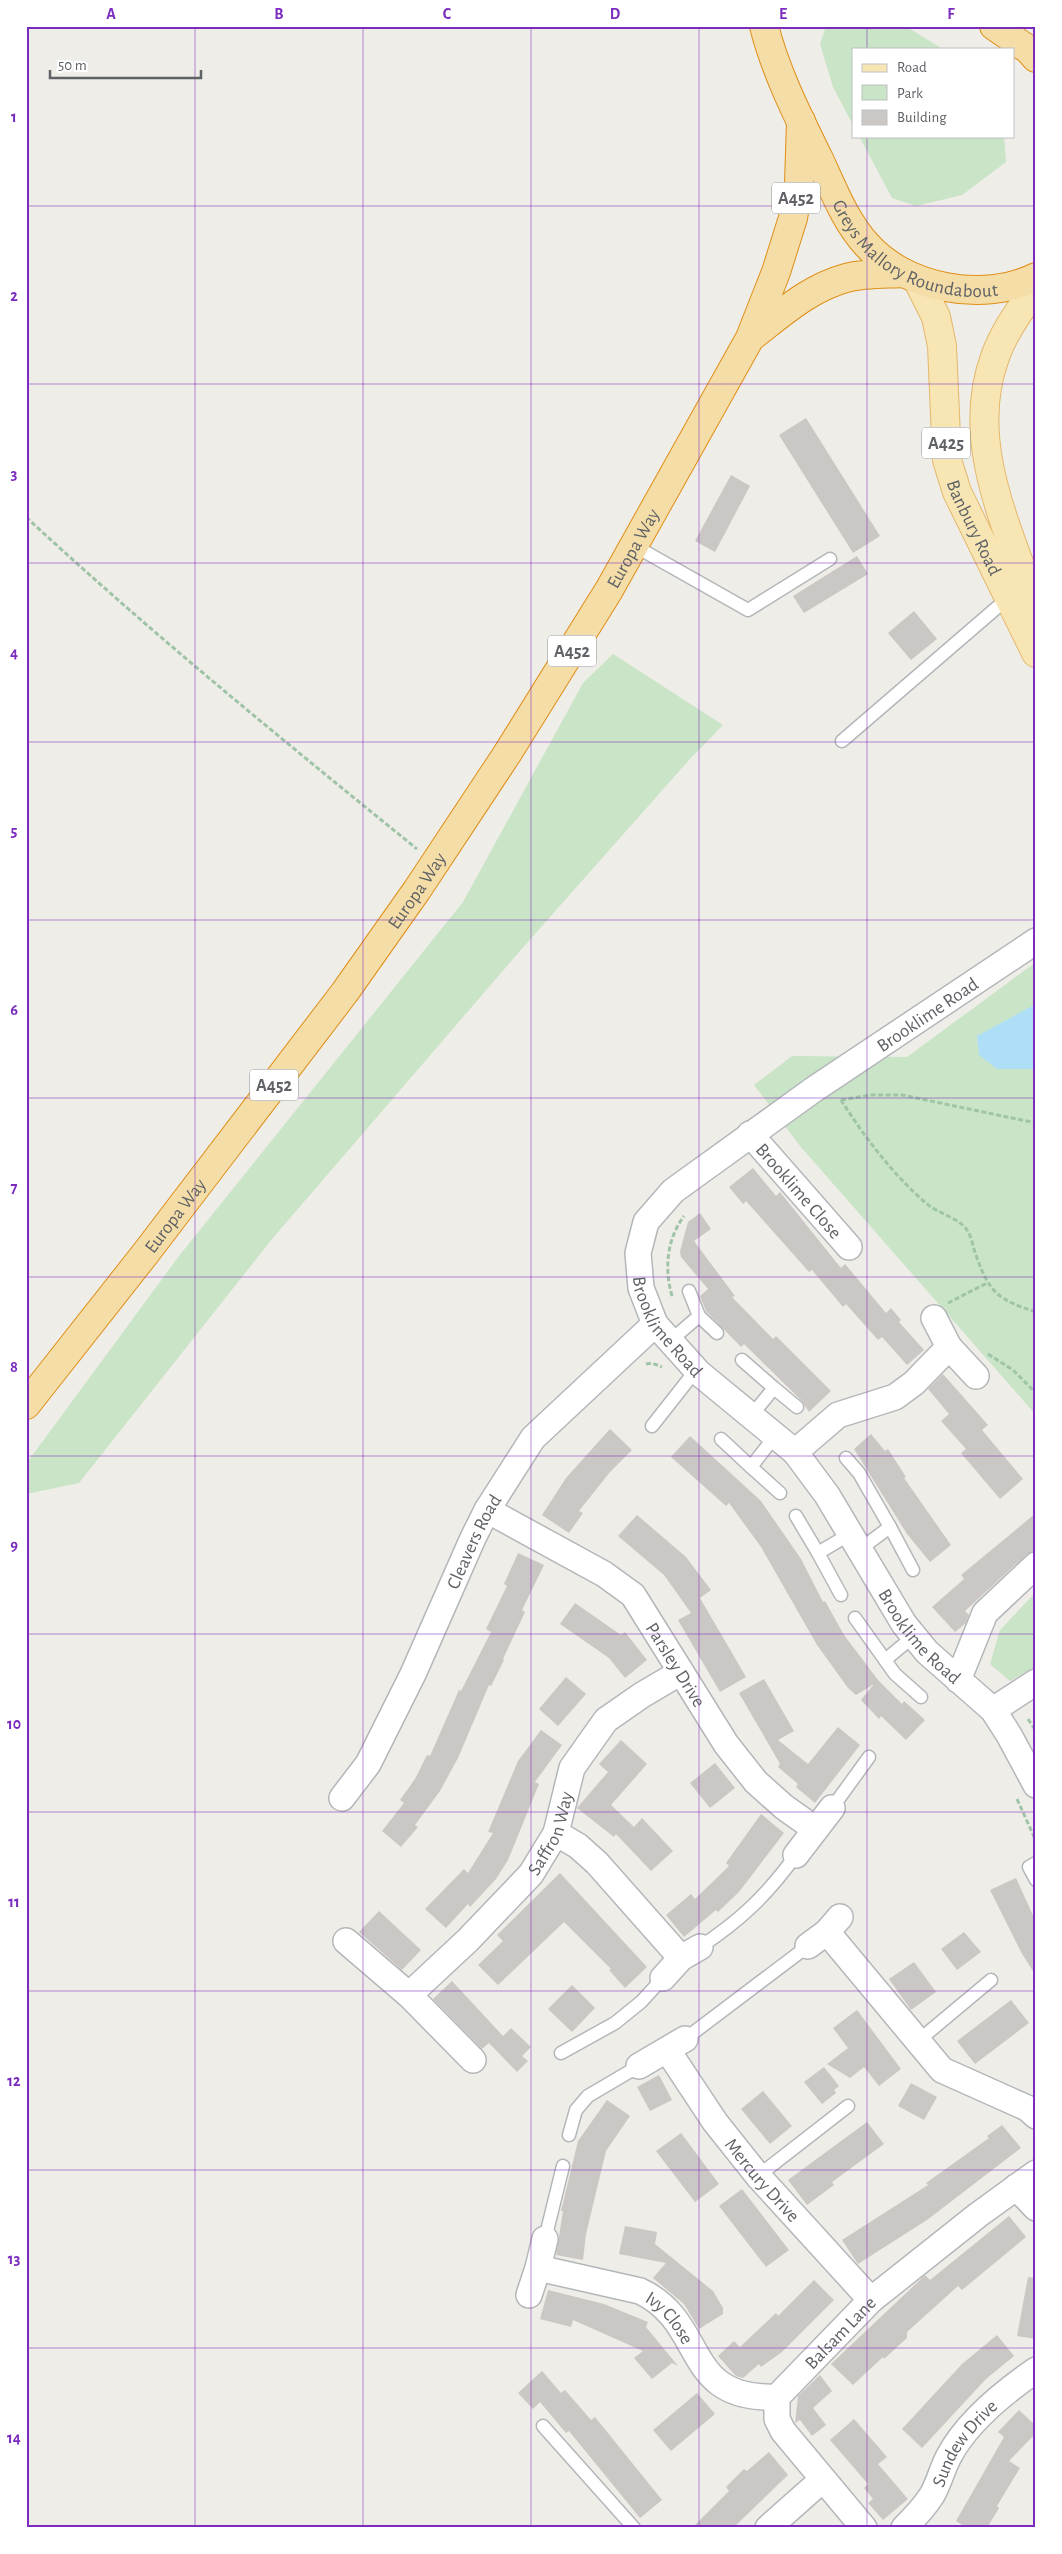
<svg xmlns="http://www.w3.org/2000/svg" width="1062" height="2554" viewBox="0 0 1062 2554" font-family="'Alegreya Sans',sans-serif">
  <rect width="100%" height="100%" fill="#efede7"/>
  <g fill="#c9e4c6">
    <path d="M826,26H905L943,49H853V125L833,87L820,44Z"/>
    <path d="M859,136H1004L1006,162L962,195L916,206L892,198Z"/>
    <path d="M613,654L723,725L689,760L519,952L272,1239L79,1483L26,1494V1464L179,1256L463,902L583,683Z"/>
    <path d="M1036,962V1415L800,1146L754,1085L792,1056L907,1057Z"/>
    <path d="M1036,1592V1666L1010,1681L990,1664L1000,1630Z"/>
  </g>
  <path fill="#afdef7" d="M1036,1004V1069H997L979,1055L977,1036Z"/>
  <g fill="#cbc7c4">
    <path d="M806,418L880,536L853,553L779,435Z"/>
    <path d="M731,475L750,486L715,552L695,541Z"/>
    <path d="M857,556L868,574L804,613L793,596Z"/>
    <path d="M914,611L937,639L911,660L888,633Z"/>
    <path d="M753,1168L776,1196L780,1192L841,1268L845,1264L886,1313L891,1308L901,1320L899,1322L924,1350L907,1365L882,1337L878,1340L846,1304L843,1307L812,1270L809,1272L746,1201L743,1204L729,1187Z"/>
    <path d="M700,1213L711,1229L694,1241L735,1296L732,1297L773,1339L776,1336L831,1391L809,1412L802,1401L744,1344L741,1347L706,1311L700,1296L708,1289L681,1257L680,1251L688,1222Z"/>
    <path d="M943,1374L988,1425L982,1430L1023,1479L1000,1499L961,1453L966,1449L941,1421L949,1414L928,1389Z"/>
    <path d="M610,1429L632,1450L610,1472L579,1511L583,1513L569,1533L542,1515L566,1478Z"/>
    <path d="M871,1434L885,1451L888,1449L906,1477L904,1478L951,1545L930,1562L907,1534L854,1449Z"/>
    <path d="M690,1436L761,1501L801,1559L823,1602L825,1601L844,1635L878,1680L902,1704L904,1701L925,1720L906,1740L881,1716L879,1719L861,1700L874,1684L856,1695L848,1688L817,1645L761,1547L729,1503L726,1506L671,1457Z"/>
    <path d="M1036,1513V1550L1026,1555L965,1611L969,1615L966,1623L955,1632L932,1607L964,1579L961,1575Z"/>
    <path d="M637,1515L686,1557L711,1590L700,1598L746,1677L720,1692L678,1620L691,1613L664,1575L618,1536Z"/>
    <path d="M518,1553L544,1565L522,1610L525,1612L503,1659L504,1660L491,1686L489,1685L458,1758L440,1791L415,1825L418,1827L401,1847L382,1831L404,1803L400,1800L415,1779L427,1755L430,1756L459,1690L461,1691L491,1632L486,1629L507,1586L504,1584Z"/>
    <path d="M575,1603L621,1635L625,1632L647,1660L625,1678L609,1658L560,1624Z"/>
    <path d="M566,1677L586,1694L558,1726L539,1709Z"/>
    <path d="M764,1679L794,1731L778,1740L808,1764L838,1727L860,1745L815,1803L796,1787L798,1784L778,1767L780,1764L739,1693Z"/>
    <path d="M541,1730L562,1745L535,1782L539,1784L508,1860L496,1879L470,1907L468,1904L446,1928L425,1909L464,1869L468,1873L493,1833L488,1832L518,1761Z"/>
    <path d="M621,1740L647,1764L611,1805L634,1827L642,1818L673,1851L651,1871L616,1834L614,1837L577,1808L608,1772L599,1764Z"/>
    <path d="M715,1763L735,1788L710,1808L690,1783Z"/>
    <path d="M761,1814L784,1833L739,1892L718,1912L716,1910L684,1937L666,1915L691,1894L695,1899L729,1866L726,1863Z"/>
    <path d="M560,1873L647,1967L625,1988L609,1970L611,1969L564,1922L498,1985L478,1965L503,1941L497,1935Z"/>
    <path d="M1016,1878L1036,1922V1976L1021,1952L990,1890Z"/>
    <path d="M379,1911L421,1950L402,1970L359,1932Z"/>
    <path d="M964,1932L981,1952L957,1970L941,1949Z"/>
    <path d="M914,1962L936,1992L911,2010L889,1979Z"/>
    <path d="M452,1981L503,2036L511,2028L531,2047L522,2056L528,2061L517,2072L489,2043L482,2049L433,1999Z"/>
    <path d="M572,1985L595,2008L572,2032L548,2009Z"/>
    <path d="M1011,2000L1029,2023L975,2064L957,2041Z"/>
    <path d="M857,2010L901,2069L879,2086L864,2067L850,2078L827,2064L848,2048L833,2028Z"/>
    <path d="M824,2067L839,2086L834,2090L836,2093L822,2104L804,2082Z"/>
    <path d="M659,2075L672,2100L650,2111L637,2087Z"/>
    <path d="M911,2083L937,2097L924,2120L898,2106Z"/>
    <path d="M763,2091L792,2126L770,2144L741,2109Z"/>
    <path d="M607,2100L630,2116L606,2151L586,2234L583,2260L556,2255L563,2211H561L578,2141Z"/>
    <path d="M867,2122L884,2144L832,2182L834,2185L807,2205L788,2180Z"/>
    <path d="M1002,2125L1021,2148L927,2220L858,2264L842,2240L928,2185L926,2183L989,2138L987,2136Z"/>
    <path d="M681,2133L719,2184L695,2202L656,2151Z"/>
    <path d="M742,2189L789,2250L766,2267L719,2206Z"/>
    <path d="M1009,2216L1026,2237L962,2290L958,2286L907,2332V2338L884,2359L883,2357L853,2385L831,2364L922,2278L925,2275L930,2280Z"/>
    <path d="M625,2226L657,2232L655,2244L713,2291L723,2308V2314L699,2329L684,2304L653,2278L666,2263L619,2254Z"/>
    <path d="M1028,2277L1036,2278V2339L1017,2336Z"/>
    <path d="M814,2280L834,2300L782,2352L761,2367L759,2364L743,2378L736,2376L718,2356L734,2341L740,2347L776,2313L778,2316Z"/>
    <path d="M548,2290L604,2304L648,2322L646,2327L678,2366L672,2363L652,2379L634,2358L643,2351L573,2320L571,2327L540,2319Z"/>
    <path d="M997,2335L1014,2356L986,2379L922,2448L902,2429L962,2364Z"/>
    <path d="M542,2371L561,2393L565,2390L591,2420L595,2417L662,2500L640,2518L569,2431L566,2433L540,2402L533,2409L518,2393Z"/>
    <path d="M820,2375L832,2391L813,2408L826,2425L812,2436L800,2420L795,2423L798,2396Z"/>
    <path d="M697,2393L715,2414L671,2451L653,2430Z"/>
    <path d="M1019,2410L1036,2426V2433L1009,2461L1020,2468L997,2506L999,2508L987,2528H967L956,2521L1004,2437L998,2432Z"/>
    <path d="M854,2419L887,2457L878,2464L908,2499L883,2520L868,2503L873,2499L864,2488L868,2484L830,2440Z"/>
    <path d="M769,2452L788,2475L733,2528H692L729,2491L726,2487L744,2469L747,2471Z"/>
  </g>
  <g fill="none" stroke-linecap="round" stroke-linejoin="round">
    <g stroke="#b4b7ba" stroke-width="15">
      <g id="service">
        <path d="M633,545L748,610L830,559"/>
        <path d="M842,741L1008,598"/>
        <path d="M699,1316L717,1333"/>
        <path d="M670,1341L699,1316L689,1291"/>
        <path d="M742,1360L774,1388"/>
        <path d="M751,1416L774,1388L797,1407"/>
        <path d="M652,1426L696,1370"/>
        <path d="M775,1436L751,1467L780,1493"/>
        <path d="M721,1439L751,1467"/>
        <path d="M846,1458L859,1473L890,1527L859,1550"/>
        <path d="M796,1516L818,1553"/>
        <path d="M890,1527L913,1570"/>
        <path d="M841,1595L818,1553L850,1534"/>
        <path d="M855,1618L885,1660"/>
        <path d="M914,1636L885,1660L895,1674L921,1697"/>
        <path d="M832,1808L869,1757"/>
        <path d="M1036,1863L1029,1867L1036,1880"/>
        <path d="M700,1947C741,1920 767,1895 796,1855"/>
        <path d="M685,2039L808,1946"/>
        <path d="M918,2041L991,1980"/>
        <path d="M561,2053L615,2023L641,2002L663,1978"/>
        <path d="M569,2135L576,2110L588,2096L639,2066"/>
        <path d="M758,2176L848,2106"/>
        <path d="M545,2239L563,2166"/>
        <path d="M543,2426L634,2528"/>
      </g>
    </g>
    <g stroke="#b4b7ba" stroke-width="28">
      <g id="minor">
        <path id="s1" d="M1036,941L813,1090L673,1191L646,1222L638,1253L641,1288L655,1324L699,1373L795,1452L827,1495L904,1624L927,1652L993,1710L1009,1735L1036,1785"/>
        <path id="s2" d="M750,1134L849,1247"/>
        <path d="M934,1318L949,1347"/>
        <path d="M795,1452L838,1415L895,1397L914,1383L949,1347L976,1376"/>
        <path id="s3" d="M487,1510L604,1574L633,1595L726,1744L756,1782L784,1807L815,1829"/>
        <path d="M958,1680L985,1613L1036,1565"/>
        <path d="M993,1710L1036,1682"/>
        <path id="s4" d="M342,1798L368,1764L413,1674L473,1538L487,1510L533,1438L655,1324"/>
        <path d="M556,1833L578,1846L597,1863L681,1958"/>
        <path d="M796,1855L832,1808"/>
        <path d="M827,1932L942,2070L1027,2108L1036,2116"/>
        <path d="M346,1941L409,1995"/>
        <path d="M808,1946L827,1932L840,1917"/>
        <path d="M663,1978L681,1958L700,1947"/>
        <path id="s5" d="M668,2051L715,2122L758,2176L871,2300"/>
        <path id="s6" d="M473,2060L409,1995L468,1940L531,1874L556,1833L572,1768L606,1720L642,1695L681,1672"/>
        <path d="M639,2066L685,2039"/>
        <path d="M1016,2187L1036,2208"/>
        <path id="s7" d="M545,2239L538,2268L640,2291C708,2323 681,2401 777,2397"/>
        <path d="M529,2295L538,2268"/>
        <path d="M768,2528L822,2480"/>
        <path id="s8" d="M864,2528L783,2431L777,2419V2397L871,2300L978,2215L1036,2173"/>
        <path id="s9" d="M904,2528C914,2518 924,2508 932,2495C939,2483 942,2469 949,2456C967,2422 1004,2392 1036,2370"/>
      </g>
    </g>
    <g stroke="#e4b76b" stroke-width="30">
      <g id="primary">
        <path id="s10" d="M917,279L936,317L942,346L947,460L957,492L1036,653"/>
        <path d="M1036,287C1021,309 1004,331 995,357C966,436 1002,515 1029,590L1036,603"/>
      </g>
    </g>
    <g stroke="#df8e17" stroke-width="30">
      <g id="trunk">
        <path id="s11" d="M764,26C776,73 798,116 819,159C833,189 845,221 867,245C906,289 984,303 1036,277"/>
        <path d="M994,26L1029,50L1036,58"/>
        <path d="M751,337C781,314 809,288 846,278C864,273 885,274 904,273"/>
        <path id="s12" d="M26,1405L145,1254L345,992L417,890L507,754L609,590L750,338L776,272L793,218L799,184L801,121"/>
      </g>
    </g>
    <g stroke="#a0c4a7" stroke-width="3" stroke-dasharray="5 2.5" stroke-linecap="butt">
      <path d="M26,517C151,633 284,741 417,849"/>
      <path d="M841,1100L871,1095H902L1036,1123"/>
      <path d="M841,1100C864,1136 893,1175 926,1203C938,1214 958,1217 967,1230C972,1237 973,1248 976,1255C989,1293 999,1300 1036,1312"/>
      <path d="M672,1296C664,1268 667,1239 684,1216"/>
      <path d="M948,1303L987,1283"/>
      <path d="M988,1354L1013,1370L1036,1393"/>
      <path d="M646,1364L652,1363L662,1367"/>
      <path d="M1028,1719L1036,1731"/>
      <path d="M1017,1799L1036,1841"/>
    </g>
    <use href="#service" stroke="#fff" stroke-width="12"/>
    <use href="#minor" stroke="#fff" stroke-width="25"/>
    <use href="#primary" stroke="#f7e6b4" stroke-width="28"/>
    <use href="#trunk" stroke="#f5dda7" stroke-width="28"/>
  </g>
  <path fill="none" stroke="#7b2cbf" stroke-width="1" stroke-opacity="0.55" d="M195,26V2528M363,26V2528M531,26V2528M699,26V2528M867,26V49M867,136V2528M26,206H1036M26,384H1036M26,563H1036M26,742H1036M26,920H1036M26,1098H1036M26,1277H1036M26,1456H1036M26,1634H1036M26,1812H1036M26,1991H1036M26,2170H1036M26,2348H1036"/>
  <g text-anchor="middle" stroke-width="4" stroke-linejoin="round" paint-order="stroke">
    <g fill="#fff" stroke="#8f9194" stroke-width="1">
      <rect x="772" y="182.5" width="48" height="31" rx="4"/>
      <rect x="922" y="427.5" width="48" height="31" rx="4"/>
      <rect x="548" y="635.5" width="48" height="31" rx="4"/>
      <rect x="250" y="1069.5" width="48" height="31" rx="4"/>
    </g>
    <g font-size="18" font-weight="bold" fill="#5f6266">
      <text x="796" y="204">A452</text>
      <text x="946" y="449">A425</text>
      <text x="572" y="657">A452</text>
      <text x="274" y="1091">A452</text>
    </g>
    <g font-size="19" fill="#5f6266" stroke="#fff">
      <text dy="7" stroke="none"><textPath href="#s11" startOffset="288">Greys Mallory Roundabout</textPath></text>
      <text dy="7" stroke="none"><textPath href="#s10" startOffset="259">Banbury Road</textPath></text>
      <text dy="7" stroke="none"><textPath href="#s12" startOffset="1051">Europa Way</textPath></text>
      <text dy="7" stroke="none"><textPath href="#s12" startOffset="646">Europa Way</textPath></text>
      <text transform="translate(927 1014) rotate(-34)" y="7">Brooklime Road</text>
      <text dy="7" stroke="none"><textPath href="#s2" startOffset="75">Brooklime Close</textPath></text>
      <text dy="7" stroke="none"><textPath href="#s12" startOffset="241">Europa Way</textPath></text>
      <text dy="7" stroke="none"><textPath href="#s1" startOffset="596">Brooklime Road</textPath></text>
      <text dy="7" stroke="none"><textPath href="#s4" startOffset="289">Cleavers Road</textPath></text>
      <text dy="7" stroke="none"><textPath href="#s1" startOffset="1001">Brooklime Road</textPath></text>
      <text dy="7" stroke="none"><textPath href="#s3" startOffset="251">Parsley Drive</textPath></text>
      <text dy="7" stroke="none"><textPath href="#s6" startOffset="309">Saffron Way</textPath></text>
      <text dy="7" stroke="none"><textPath href="#s5" startOffset="160">Mercury Drive</textPath></text>
      <text dy="7" stroke="none"><textPath href="#s7" startOffset="175">Ivy Close</textPath></text>
      <text dy="7" stroke="none"><textPath href="#s8" startOffset="252">Balsam Lane</textPath></text>
      <text dy="7" stroke="none"><textPath href="#s9" startOffset="105">Sundew Drive</textPath></text>
    </g>
  </g>
  <rect width="1062" height="2554" fill="none" stroke="#ffffff" stroke-width="55"/>
  <rect x="852" y="48" width="162" height="90" fill="#ffffff" stroke="#bfc0c2"/>
  <rect x="862" y="64" width="25" height="8" fill="#f7e6b4" stroke="#bfc0c2"/>
  <text x="897" y="72" font-size="15" fill="#5f6266">Road</text>
  <rect x="862" y="85" width="25" height="15" fill="#c9e4c6" stroke="#bfc0c2"/>
  <text x="897" y="98" font-size="15" fill="#5f6266">Park</text>
  <rect x="862" y="110" width="25" height="15" fill="#cbc7c4" stroke="#bfc0c2"/>
  <text x="897" y="122" font-size="15" fill="#5f6266">Building</text>
  <path d="M50 70v8h151v-8" fill="none" stroke="#5f6266" stroke-width="2.5"/>
  <text x="58" y="70" font-size="15" fill="#5f6266" stroke="#ffffff" stroke-width="4" paint-order="stroke">50 m</text>
  <rect x="28" y="28" width="1006" height="2498" fill="none" stroke="#7b2cbf" stroke-width="2"/>
  <g font-size="16" text-anchor="middle" font-weight="bold" fill="#7b2cbf">
    <text x="111" y="19">A</text>
    <text x="279" y="19">B</text>
    <text x="447" y="19">C</text>
    <text x="615" y="19">D</text>
    <text x="783" y="19">E</text>
    <text x="951" y="19">F</text>
    <text x="14" y="122">1</text>
    <text x="14" y="301">2</text>
    <text x="14" y="479">3</text>
    <text x="14" y="658">4</text>
    <text x="14" y="836">5</text>
    <text x="14" y="1015">6</text>
    <text x="14" y="1193">7</text>
    <text x="14" y="1372">8</text>
    <text x="14" y="1550">9</text>
    <text x="14" y="1729">10</text>
    <text x="14" y="1907">11</text>
    <text x="14" y="2086">12</text>
    <text x="14" y="2264">13</text>
    <text x="14" y="2443">14</text>
  </g>
</svg>
